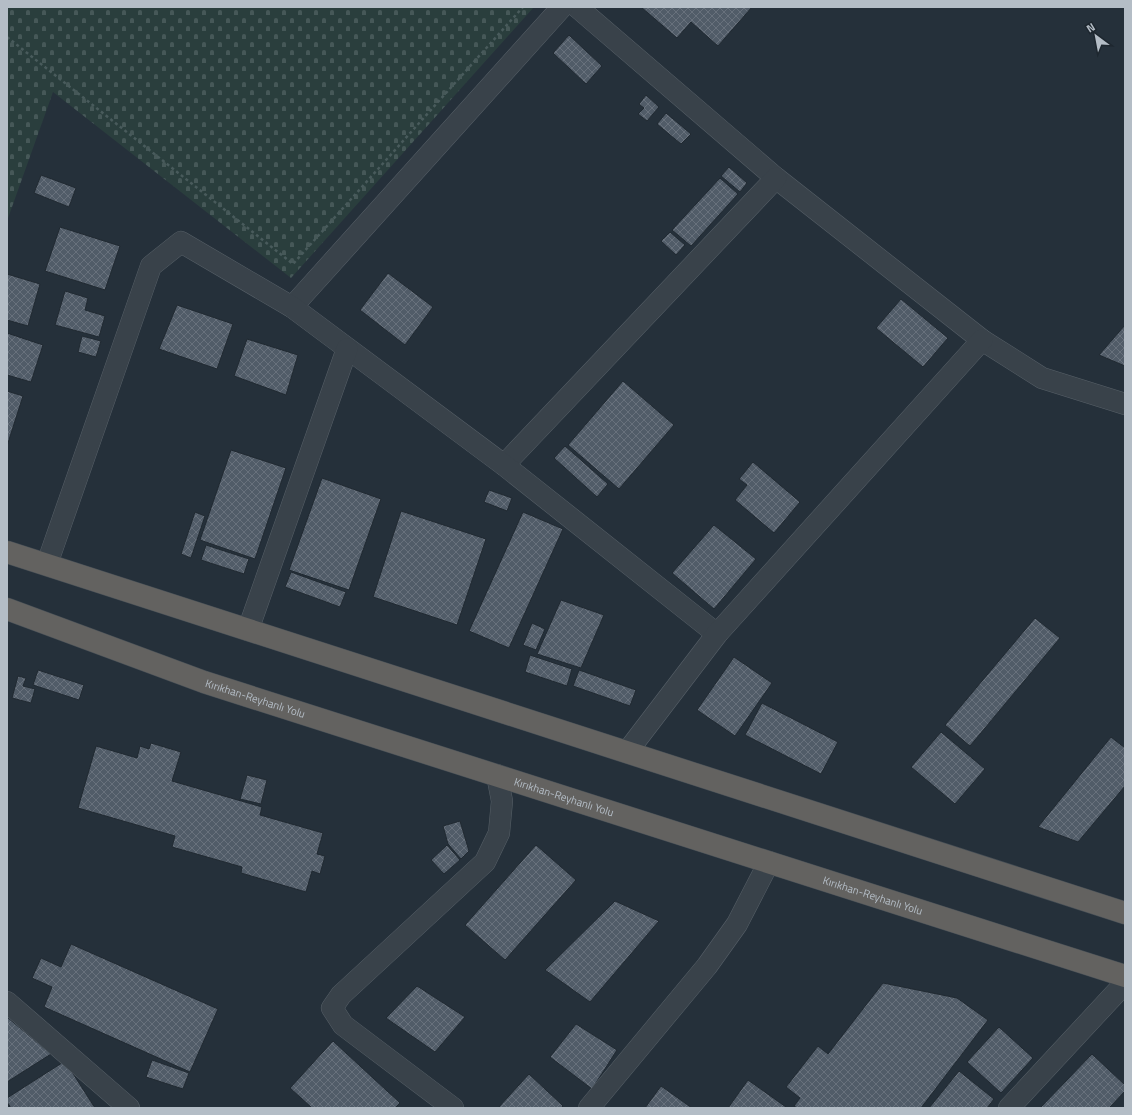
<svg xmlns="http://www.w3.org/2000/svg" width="1132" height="1115" viewBox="0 0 1132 1115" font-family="'Titillium Web',sans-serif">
  <defs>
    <pattern id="cemetery-stones" width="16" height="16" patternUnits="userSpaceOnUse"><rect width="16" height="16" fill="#2a3e3d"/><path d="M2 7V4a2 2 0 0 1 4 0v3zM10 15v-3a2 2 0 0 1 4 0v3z" fill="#465858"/></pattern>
    <pattern id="building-cross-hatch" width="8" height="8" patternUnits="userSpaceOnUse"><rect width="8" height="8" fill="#515c68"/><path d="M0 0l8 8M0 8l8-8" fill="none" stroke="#68717c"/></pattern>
  </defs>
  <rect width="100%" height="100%" fill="#25303a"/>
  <path fill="url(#cemetery-stones)" d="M7,7H534L291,278L53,92L7,221Z"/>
  <g fill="url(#building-cross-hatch)" stroke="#202931">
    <path d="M641,7H752L718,46L691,22L677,38Z"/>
    <path d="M569,35L602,66L586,84L553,53Z"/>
    <path d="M646,95L659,107L647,121L638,114L644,108L639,104Z"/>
    <path d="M666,113L691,134L681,144L657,124Z"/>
    <path d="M729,167L747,183L740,192L721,176Z"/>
    <path d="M41,175L76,188L69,207L34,193Z"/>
    <path d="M720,178L738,194L691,246L672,230Z"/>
    <path d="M60,227L120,246L105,290L45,271Z"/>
    <path d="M670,232L685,245L676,255L661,241Z"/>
    <path d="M388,273L433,307L405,345L360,310Z"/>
    <path d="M7,274L40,284L28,326L7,320Z"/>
    <path d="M65,291L88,298L85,310L105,316L99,337L55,325Z"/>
    <path d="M901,299L948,338L923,367L876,328Z"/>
    <path d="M177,305L233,324L217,369L159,349Z"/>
    <path d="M1125,325V366L1099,355Z"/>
    <path d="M7,333L43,345L31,382L7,375Z"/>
    <path d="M82,336L101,341L96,357L78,352Z"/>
    <path d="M247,339L298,355L286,395L234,376Z"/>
    <path d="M623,381L674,425L619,489L568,445Z"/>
    <path d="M7,391L23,396L7,446Z"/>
    <path d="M565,446L608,484L597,497L554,458Z"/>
    <path d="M231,450L286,468L255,559L200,540Z"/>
    <path d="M753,462L800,502L774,533L735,500L747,485L739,479Z"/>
    <path d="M322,478L381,499L349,590L289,570Z"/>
    <path d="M489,490L512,498L507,511L484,502Z"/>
    <path d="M401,511L486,539L457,625L373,597Z"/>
    <path d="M195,512L205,516L191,558L181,554Z"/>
    <path d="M523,512L563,529L509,648L469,631Z"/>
    <path d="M714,525L756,559L714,609L672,573Z"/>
    <path d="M206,545L249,559L244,574L201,560Z"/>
    <path d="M291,572L346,592L340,607L285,587Z"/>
    <path d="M561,600L604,615L581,668L537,654Z"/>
    <path d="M1035,618L1060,638L970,746L945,725Z"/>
    <path d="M532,623L545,629L536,650L523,645Z"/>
    <path d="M530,655L572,669L567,686L525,672Z"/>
    <path d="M734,657L772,683L735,736L697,710Z"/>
    <path d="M38,670L84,685L79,700L33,685Z"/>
    <path d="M579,670L636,690L630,706L573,686Z"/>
    <path d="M18,676L26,678L23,686L35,689L31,703L12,698Z"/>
    <path d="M762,703L838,742L821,774L745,735Z"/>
    <path d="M941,732L985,769L955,804L911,767Z"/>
    <path d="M1111,737L1125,748V786L1078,842L1038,827Z"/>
    <path d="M151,743L181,752L172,781L262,807L260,815L323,833L317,854L325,856L320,874L312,871L306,892L241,873L242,867L172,847L175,836L78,808L96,746L137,758L140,746L149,749Z"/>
    <path d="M247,775L267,780L261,804L240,799Z"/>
    <path d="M460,821L469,851L461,859L448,844L443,826Z"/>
    <path d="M447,845L460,860L444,874L431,860Z"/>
    <path d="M536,845L576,880L505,960L465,925Z"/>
    <path d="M615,901L659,921L590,1002L545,970Z"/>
    <path d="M71,944L218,1009L190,1072L44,1007L52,987L32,978L41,958L61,967Z"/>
    <path d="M883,983L957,998L988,1020L921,1108H797L794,1106L800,1098L786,1087L818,1046L828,1054Z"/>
    <path d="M417,986L465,1017L435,1052L386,1018Z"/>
    <path d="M7,1017L51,1054L7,1082Z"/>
    <path d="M576,1024L617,1050L592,1089L550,1057Z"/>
    <path d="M999,1027L1033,1058L1001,1093L967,1062Z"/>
    <path d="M333,1041L400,1103L395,1108H312L290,1088Z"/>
    <path d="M1092,1054L1125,1085V1091L1109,1108H1040Z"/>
    <path d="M152,1060L189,1073L183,1089L146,1077Z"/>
    <path d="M65,1061L95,1108H11L7,1102V1098Z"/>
    <path d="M959,1071L994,1099L987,1108H929Z"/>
    <path d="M529,1074L563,1106L561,1108H498Z"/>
    <path d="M748,1080L786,1107L785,1108H728Z"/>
    <path d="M661,1086L692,1108H645Z"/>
  </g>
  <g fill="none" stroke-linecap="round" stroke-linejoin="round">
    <g stroke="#576068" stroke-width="22">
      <g id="minor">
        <path d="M577,7L776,178L982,340L1042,378L1125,404"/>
        <path d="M292,307L562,7"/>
        <path d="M504,465L776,178"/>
        <path d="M47,564L151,266L181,242L292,307L504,465L717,634"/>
        <path d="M248,630L347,349"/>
        <path d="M627,752L717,634L982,340"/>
        <path d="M7,1002L129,1108"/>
        <path d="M453,1108L343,1025L332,1008L341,995L485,862L499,833L502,801L497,775"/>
        <path d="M589,1108L707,966L737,924L769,862"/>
        <path d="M1009,1108L1125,983"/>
      </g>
    </g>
    <g stroke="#444d55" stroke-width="23">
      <g id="trunk">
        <path d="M7,552L1125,913"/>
        <path id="s1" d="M7,609L204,682L1125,976"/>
      </g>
    </g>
    <path stroke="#495b5c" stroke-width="2.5" stroke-dasharray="3 3" stroke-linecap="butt" d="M7,37L293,264L523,7"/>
    <use href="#minor" stroke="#39424a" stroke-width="21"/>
    <use href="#trunk" stroke="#636260" stroke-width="22"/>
  </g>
  <g text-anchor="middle" stroke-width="3.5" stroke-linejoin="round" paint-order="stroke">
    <g font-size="11" fill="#b4bdc6" stroke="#1e272f">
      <text dy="4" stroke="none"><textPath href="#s1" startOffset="264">Kırıkhan-Reyhanlı Yolu</textPath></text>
      <text dy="4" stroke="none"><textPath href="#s1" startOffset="588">Kırıkhan-Reyhanlı Yolu</textPath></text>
      <text dy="4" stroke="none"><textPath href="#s1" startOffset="912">Kırıkhan-Reyhanlı Yolu</textPath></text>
    </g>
  </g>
  <rect width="1132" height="1115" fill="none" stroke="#b4bdc6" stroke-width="16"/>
  <g transform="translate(1096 36) rotate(328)" stroke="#1e272f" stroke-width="3" paint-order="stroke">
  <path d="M0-3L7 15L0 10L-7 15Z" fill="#b4bdc6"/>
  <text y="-6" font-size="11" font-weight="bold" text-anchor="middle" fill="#b4bdc6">N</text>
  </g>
</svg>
